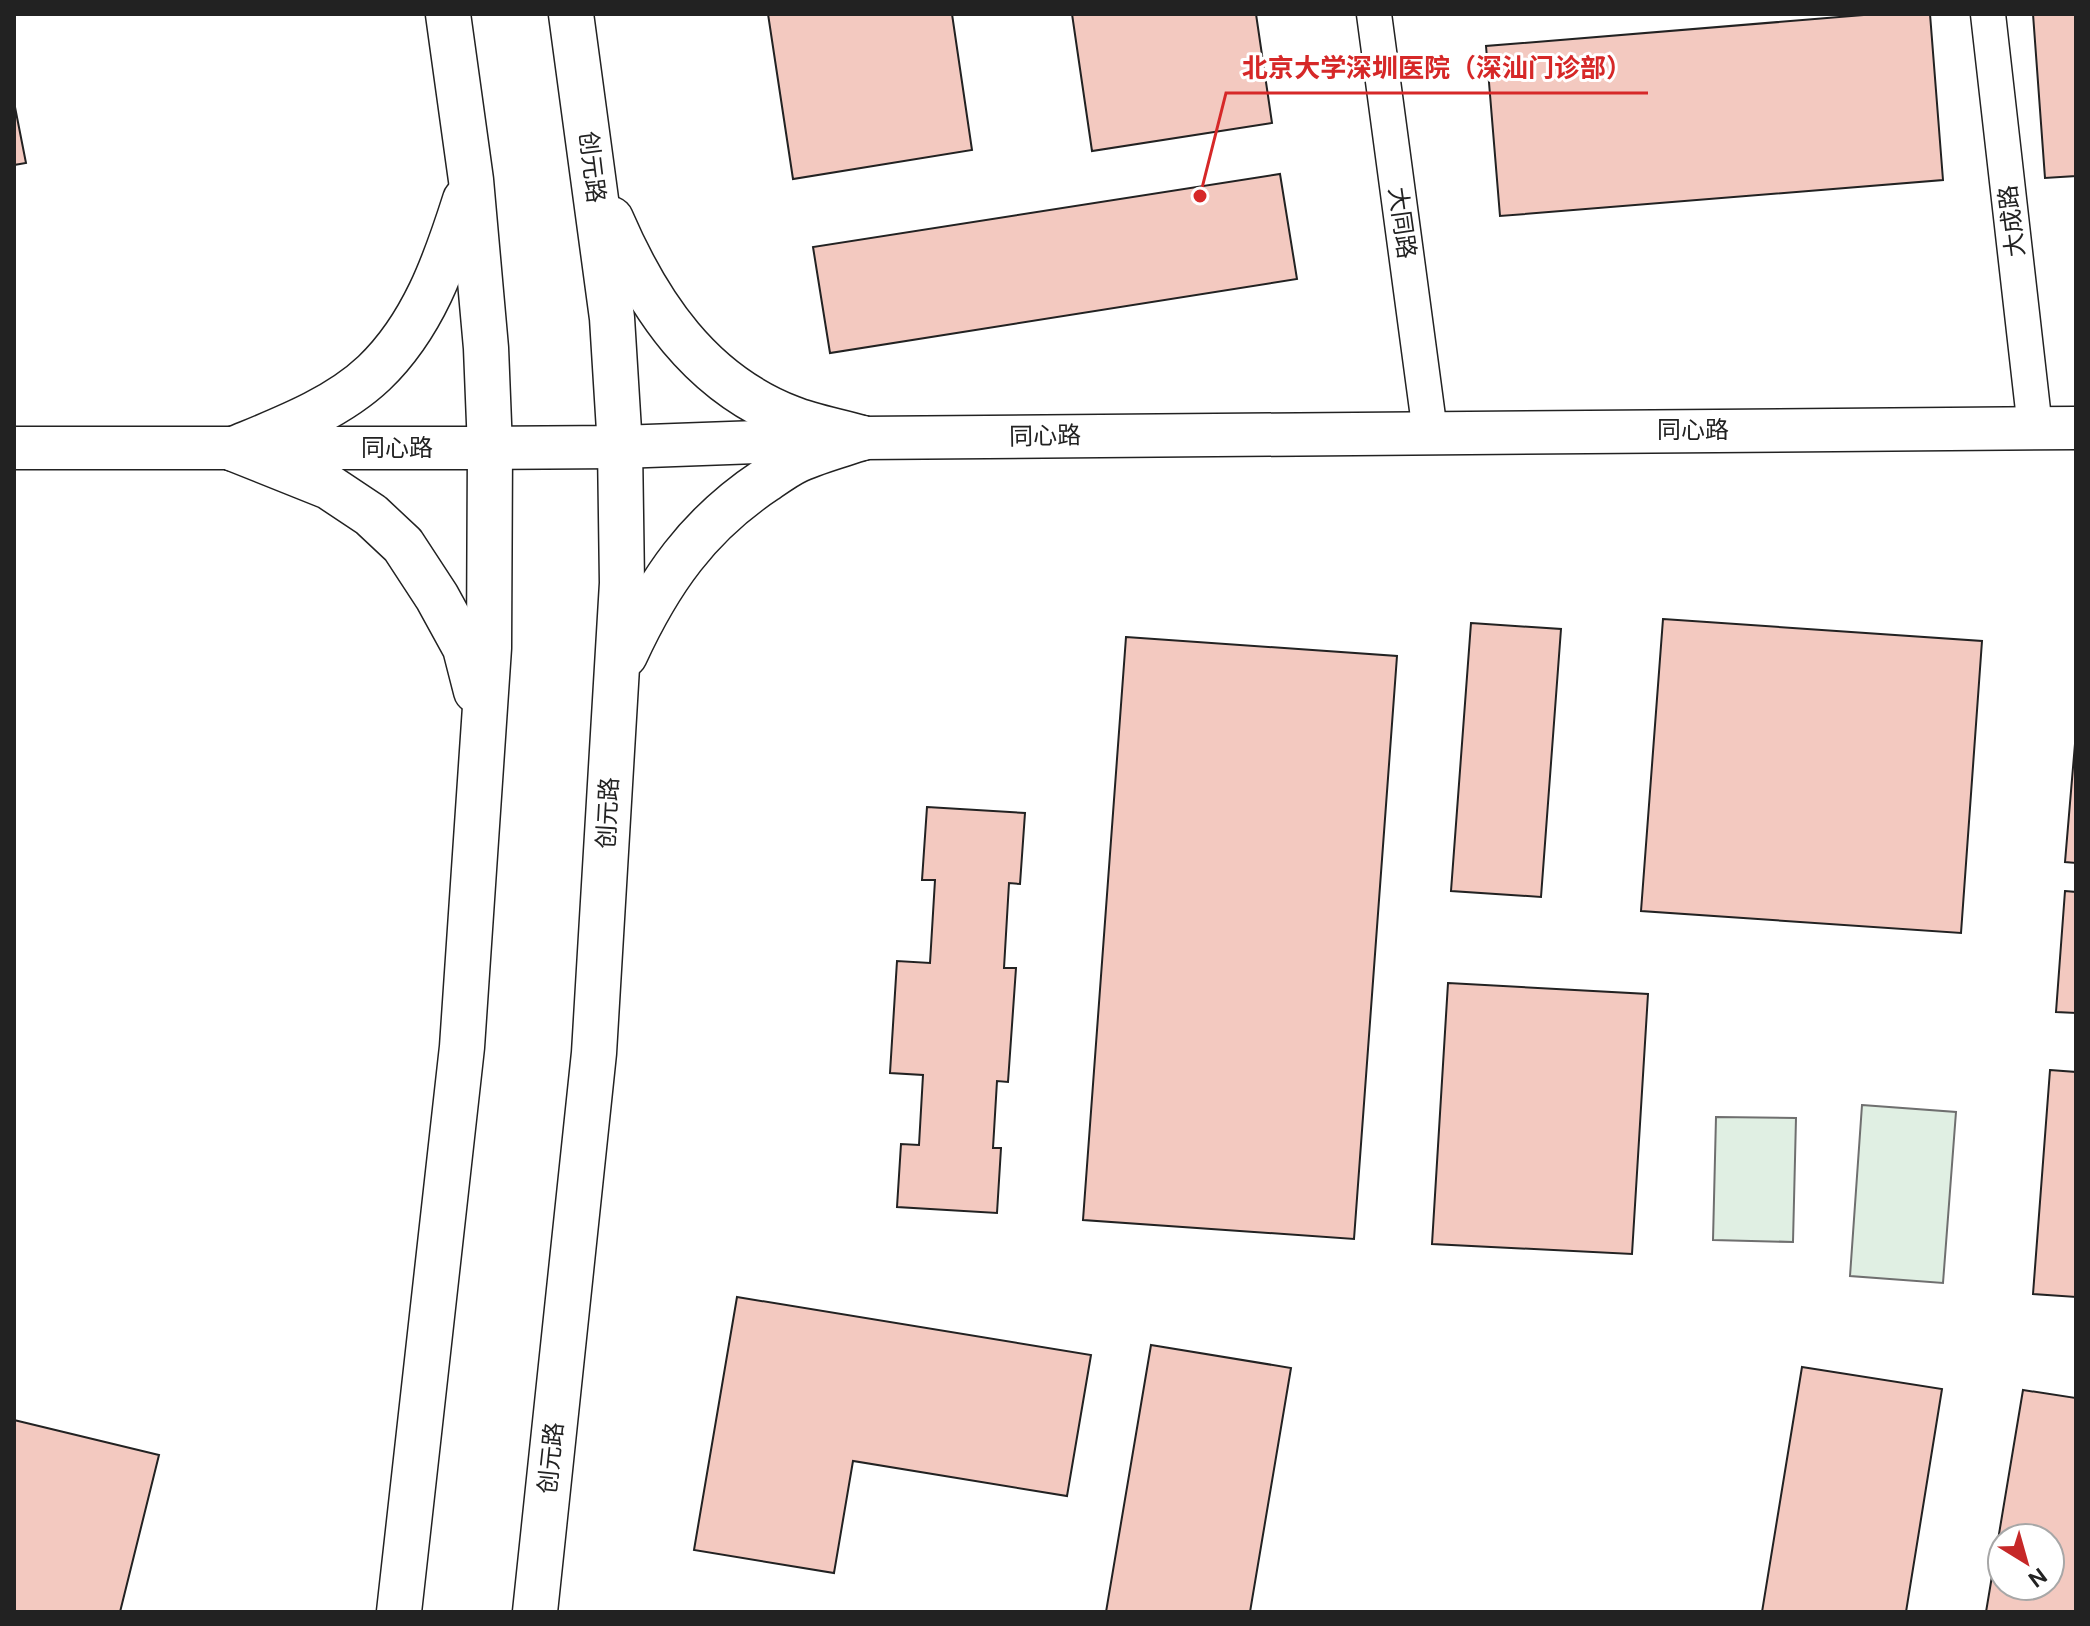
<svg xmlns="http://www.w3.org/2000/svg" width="2090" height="1626" viewBox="0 0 2090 1626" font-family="'DM Sans','Noto Sans SC',sans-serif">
  <rect width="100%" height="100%" fill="#fff"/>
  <g fill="#e0efe3" stroke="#6f6f6f" stroke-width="2">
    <path d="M1862,1105L1956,1112L1943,1283L1850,1276Z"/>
    <path d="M1716,1117L1796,1118L1793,1242L1713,1240Z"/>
  </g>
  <g fill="#f3c9c0" stroke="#222" stroke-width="2" fill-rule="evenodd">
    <path d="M768,14H952L972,150L793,179Z"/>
    <path d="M1072,14H1256L1272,123L1092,151Z"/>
    <path d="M1876,14H1930L1943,180L1500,216L1486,46Z"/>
    <path d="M2033,14H2076V176L2045,178Z"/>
    <path d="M14,102L26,163L14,165Z"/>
    <path d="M1280,174L1297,279L830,353L813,247Z"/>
    <path d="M1663,619L1982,641L1961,933L1641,911Z"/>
    <path d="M1471,623L1561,629L1541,897L1451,891Z"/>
    <path d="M1126,637L1397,656L1354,1239L1083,1220Z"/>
    <path d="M2076,732V863L2065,862Z"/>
    <path d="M927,807L1025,813L1020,884L1009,883L1004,968H1016L1008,1082L997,1081L993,1148H1001L997,1213L897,1207L901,1144L919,1145L923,1075L890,1073L897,961L930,963L935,880H922Z"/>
    <path d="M2065,891L2076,892V1013L2056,1012Z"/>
    <path d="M1448,983L1648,994L1632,1254L1432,1244Z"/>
    <path d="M2050,1070L2076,1072V1297L2033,1294Z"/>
    <path d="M737,1297L1091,1355L1067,1496L853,1461L834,1573L694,1550Z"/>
    <path d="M1151,1345L1291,1368L1250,1612H1106Z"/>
    <path d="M1802,1367L1942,1389L1906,1612H1762Z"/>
    <path d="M2023,1390L2076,1398V1612H1986ZM2002,1538H2050V1586H2002Z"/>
    <path d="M14,1420L159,1455L120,1612H14Z"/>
  </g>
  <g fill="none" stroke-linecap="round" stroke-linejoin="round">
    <g stroke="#222" stroke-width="37">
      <g id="minor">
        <path d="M1374,14L1430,432"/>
        <path d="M1988,14L2035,428"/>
      </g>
    </g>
    <g stroke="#222" stroke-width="45">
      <path id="tertiary" d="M14,448H490L620,447L862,438L2076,428"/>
    </g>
    <g stroke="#222" stroke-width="47">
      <g id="primary">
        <path d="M611,219C648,305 700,383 791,418C813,427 839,431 862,438"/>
        <path d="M234,449L329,487L371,515L403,545L437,597L465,648L476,691"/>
        <path d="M234,449C282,429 336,409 374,373C423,326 445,263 465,200"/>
        <path d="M625,655C659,581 698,525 766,480C776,473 787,465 798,460C818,451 841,445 862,438"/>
        <path d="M399,1612L462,1047L489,648L490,448L486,348L471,180L448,14"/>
        <path d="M535,1612L594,1053L622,583L620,447L612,318L571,14"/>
      </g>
    </g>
    <use href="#minor" stroke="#fff" stroke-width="34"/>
    <use href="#tertiary" stroke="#fff" stroke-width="42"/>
    <use href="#primary" stroke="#fff" stroke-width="44"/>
  </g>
  <g text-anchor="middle" stroke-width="6" stroke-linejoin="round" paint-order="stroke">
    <g font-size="24" fill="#222" stroke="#fff">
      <text transform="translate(592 167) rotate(83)" y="8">创元路</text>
      <text transform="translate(2012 221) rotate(-97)" y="8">大成路</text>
      <text transform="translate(1402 223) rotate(82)" y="8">大同路</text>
      <text x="1693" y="438">同心路</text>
      <text transform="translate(1045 436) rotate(-1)" y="8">同心路</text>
      <text x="397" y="456">同心路</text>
      <text transform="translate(608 813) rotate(-87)" y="8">创元路</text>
      <text transform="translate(551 1458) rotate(-84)" y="8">创元路</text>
    </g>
  </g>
  <path fill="none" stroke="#d62828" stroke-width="3" d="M1200 196L1226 93H1648"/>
  <circle fill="#d62828" stroke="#fff" stroke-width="3" cx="1200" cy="196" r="8"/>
  <g font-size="26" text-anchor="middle" font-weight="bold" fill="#d62828" stroke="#fff" stroke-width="6" stroke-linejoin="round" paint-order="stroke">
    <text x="1437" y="77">北京大学深圳医院（深汕门诊部）</text>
  </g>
  <rect width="2090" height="1626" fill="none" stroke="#222222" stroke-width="32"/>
  <g transform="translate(2026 1562) rotate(143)"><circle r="38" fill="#ffffff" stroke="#a7a7a7" stroke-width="2"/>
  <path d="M0-6L14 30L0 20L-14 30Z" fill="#c62828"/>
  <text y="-12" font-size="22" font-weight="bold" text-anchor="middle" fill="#222222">N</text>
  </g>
</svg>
